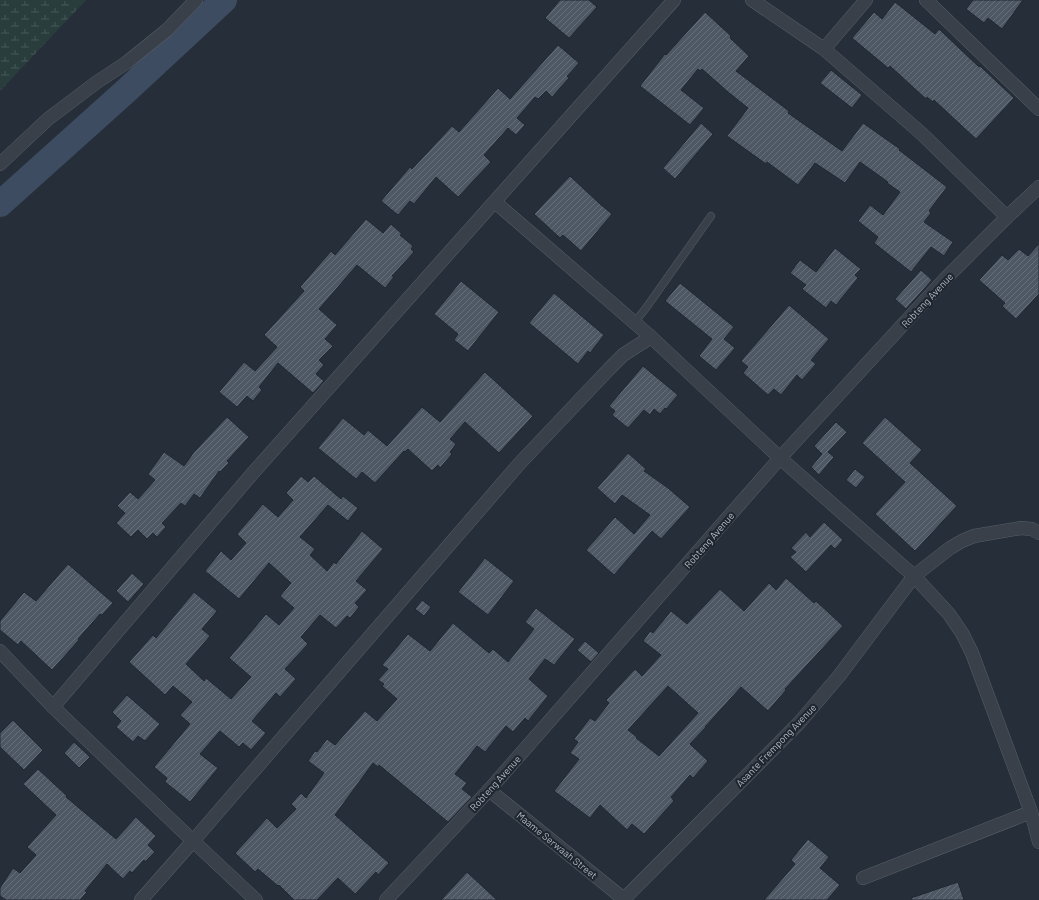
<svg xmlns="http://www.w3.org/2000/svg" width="1039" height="900" viewBox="0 0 1039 900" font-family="Barlow,sans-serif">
  <defs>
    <pattern id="wetland-marsh" width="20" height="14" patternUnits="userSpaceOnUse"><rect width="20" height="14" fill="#2a3d3d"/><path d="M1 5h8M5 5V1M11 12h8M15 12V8" fill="none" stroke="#465758"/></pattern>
    <pattern id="building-hatch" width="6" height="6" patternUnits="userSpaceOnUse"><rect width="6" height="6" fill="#4e5865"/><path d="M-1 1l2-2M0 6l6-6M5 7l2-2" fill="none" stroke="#656e7a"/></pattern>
  </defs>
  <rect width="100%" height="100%" fill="#252e39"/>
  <path fill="url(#wetland-marsh)" d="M0,0H86L0,91Z"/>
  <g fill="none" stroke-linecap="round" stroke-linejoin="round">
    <path stroke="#3d4c61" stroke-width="26" d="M0,204L127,90L224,0"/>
  </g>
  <g fill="url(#building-hatch)" stroke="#202731" fill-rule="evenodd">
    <path d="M560,0H589L597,7L569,38L545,18Z"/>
    <path d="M973,0H1023L1002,29L988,18L984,23L966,9Z"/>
    <path d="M895,2L935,34L939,29L979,67L980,66L1014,98L976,139L934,100L933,102L927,97L926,99L890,66L888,68L852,38L874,12L882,19Z"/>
    <path d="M705,12L731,36L730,38L749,56L736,71L789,111L788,113L842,151L863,123L900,149L899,150L947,187L929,211L931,213L924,222L953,242L944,256L931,247L911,272L874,243L878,237L858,221L870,205L883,215L900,192L887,183L888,182L860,162L845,183L815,163L798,185L767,162L766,164L727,136L748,108L728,92L702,69L700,71L698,69L681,90L704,108L690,125L640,86L665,54L666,55Z"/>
    <path d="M558,45L579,63L567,76L569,78L552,97L546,91L538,99L535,97L517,118L525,125L516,135L508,128L484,155L491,162L458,197L436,177L414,204L410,201L398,215L381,201L410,167L412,169L452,126L459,132L498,88L510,99Z"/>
    <path d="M831,70L862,95L852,108L820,83Z"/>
    <path d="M701,123L713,134L675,179L663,168Z"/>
    <path d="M570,176L600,204L612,214L581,251L563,235L560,238L534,214Z"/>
    <path d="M366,219L383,233L391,224L402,234L400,235L413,246L411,249L414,252L392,276L394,277L385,288L357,265L319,309L337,325L325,339L333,346L319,360L324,365L316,374L324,381L313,393L278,363L259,387L262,390L253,401L247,396L237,407L219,392L244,362L255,371L277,347L264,335L304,291L300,287L331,251L335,255Z"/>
    <path d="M1039,244V294L1016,319L1002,306L1005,303L979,280L1002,255L1008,260L1019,249L1028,256Z"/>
    <path d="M835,248L861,269L855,275L858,278L836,305L831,301L826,308L802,289L806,285L790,273L800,260L816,272Z"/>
    <path d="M921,270L932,280L906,309L895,299Z"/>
    <path d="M461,281L499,312L468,351L454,340L458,334L434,314Z"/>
    <path d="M680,283L734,327L724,339L735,348L716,370L699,356L712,339L665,301Z"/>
    <path d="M554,293L604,335L590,353L588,351L578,364L529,323Z"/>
    <path d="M789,305L829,339L811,360L816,364L802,380L797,375L781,395L774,389L768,395L743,373L748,367L741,361Z"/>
    <path d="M643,366L678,395L666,409L665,408L660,414L654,409L650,415L644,410L628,428L612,415L615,411L609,406Z"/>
    <path d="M485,372L533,416L499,453L465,422L450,439L456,444L450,452L452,454L440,468L438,465L432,471L408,449L405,452L404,451L375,483L362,472L356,479L318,448L343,418L364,435L368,430L387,446L422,407L440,422Z"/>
    <path d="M227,417L249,437L227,461L229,463L220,472L219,471L200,498L194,494L185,506L181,503L162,523L166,527L157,537L153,533L147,539L138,530L131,537L116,523L125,513L117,506L130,492L138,499L155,480L148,474L164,452L184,466L194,452Z"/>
    <path d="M885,417L922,450L910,463L957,506L915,551L875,514L905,482L862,443Z"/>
    <path d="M836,422L847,432L828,452L834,457L819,475L811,467L822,454L814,446Z"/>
    <path d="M628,453L646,469L644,471L668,488L690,507L661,539L652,531L614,575L586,550L615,517L634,534L650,515L622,495L615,504L597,488Z"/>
    <path d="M855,469L865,477L856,488L846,480Z"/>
    <path d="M301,476L308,482L314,476L341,499L343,496L358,508L348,521L328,505L300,537L315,549L310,555L327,571L334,562L336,564L362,531L383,549L356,581L367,590L355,603L359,607L350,618L347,616L336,628L320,615L301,637L308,644L285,669L296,679L280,697L276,693L252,721L266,733L251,750L243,743L239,747L220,731L200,754L218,768L190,802L165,782L167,778L154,767L190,724L180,715L192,702L173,686L165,695L129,662L153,635L156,638L194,592L217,611L202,629L210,636L186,664L204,681L206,678L231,699L251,677L229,658L266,614L279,625L294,608L280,596L291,583L269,563L239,599L205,571L221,551L231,560L246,543L237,534L263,504L278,517L293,500L286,493Z"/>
    <path d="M824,522L843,540L835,549L831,545L806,572L790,557L796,552L791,548L806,532L810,537Z"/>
    <path d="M485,558L514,581L488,615L458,592Z"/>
    <path d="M68,564L113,603L102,615L100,614L78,639L79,640L52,670L21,641L18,645L0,630V621L24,592L36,601Z"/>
    <path d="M132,573L144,584L128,602L116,591Z"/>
    <path d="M786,578L814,603L816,601L843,626L785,689L786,690L768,711L741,687L705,727H706L690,744L708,761L693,778L690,775L671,797L674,801L644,834L632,824L627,830L600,805L590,818L554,791L579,759L570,753L578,742L574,739L590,718L595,721L609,703L606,700L635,669L642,676L661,655L643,641L650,631L653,633L671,611L687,624L720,589L744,611L769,583L776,590ZM668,686L698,713L659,756L636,738L637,737L628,730Z"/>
    <path d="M422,600L431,607L424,616L415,609Z"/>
    <path d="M536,608L575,639L554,665L545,659L529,679L548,696L528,721L525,718L513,732L506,726L485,752L477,746L455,774L467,783L462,789L472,797L448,822L379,765L378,767L373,763L335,815L389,863L378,875L376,872L355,894L338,878L317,900H294L279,885L278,886L258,869L255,872L235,853L267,818L277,828L296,809L291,804L301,793L306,798L324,773L308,761L315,751L317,752L327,739L335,745L365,711L377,721L397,699L382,686L384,684L378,680L388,669L382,665L408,634L430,651L453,623L489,653L493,649L508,662L534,629L525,622Z"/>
    <path d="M585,641L599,653L591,662L577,650Z"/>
    <path d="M127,695L160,724L145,741L138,736L133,742L116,727L121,721L112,712Z"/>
    <path d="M13,720L43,750L24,770L0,747V733Z"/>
    <path d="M74,742L90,757L79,768L64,753Z"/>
    <path d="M38,769L67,796L66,797L116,839L136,817L156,836L148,845L155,852L145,862L144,860L132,873L130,871L123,879L107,864L85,891L87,892L80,900H6L0,896V888L13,868L20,873L36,855L27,847L56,815L23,784Z"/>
    <path d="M808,839L829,857L820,868L840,885L827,900H764L795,864L791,860Z"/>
    <path d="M467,872L497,900H441Z"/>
    <path d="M958,882L964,900H912L911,898Z"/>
  </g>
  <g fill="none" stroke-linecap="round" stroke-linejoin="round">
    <g stroke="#575e68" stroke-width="8">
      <path id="lane" d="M634,323L646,308L711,216"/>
    </g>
    <g stroke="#575e68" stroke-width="14">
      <g id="street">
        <path d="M752,0L824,49L921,133L1007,217"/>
        <path d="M926,0L1039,109"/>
        <path d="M824,49L866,0"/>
        <path d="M0,164L48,119L97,82L126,63L167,30L196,0"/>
        <path d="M495,202L651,337L780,458L914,576L949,614L962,633L972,653L1031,812L1039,842"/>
        <path d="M0,651L53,707"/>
        <path d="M489,790L625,900"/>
        <path d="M863,878L1031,812"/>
        <path d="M141,900L193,841L53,707L252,474L674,0"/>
        <path d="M256,900L193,841L520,463L609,369L623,355L651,337"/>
        <path d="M386,900L489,790L780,458L945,279L1007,217L1039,187"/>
        <path d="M623,900L799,723L839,676L914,576L950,548L962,541L974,536L1021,528L1032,529L1039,533"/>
      </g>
    </g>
    <use href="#lane" stroke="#39404a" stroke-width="7"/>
    <use href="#street" stroke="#39404a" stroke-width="13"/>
  </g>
  <g text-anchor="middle" stroke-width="4" stroke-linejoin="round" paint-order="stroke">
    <g font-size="10" fill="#b4bbc5" stroke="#1e252f">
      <text transform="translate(927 300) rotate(-47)" y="4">Robteng Avenue</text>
      <text transform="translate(709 540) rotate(-49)" y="4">Robteng Avenue</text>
      <text transform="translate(776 745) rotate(-46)" y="4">Asante Frempong Avenue</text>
      <text transform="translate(495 783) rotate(-48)" y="4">Robteng Avenue</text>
      <text transform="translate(557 845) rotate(39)" y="4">Maame Serwaah Street</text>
    </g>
  </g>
</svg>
